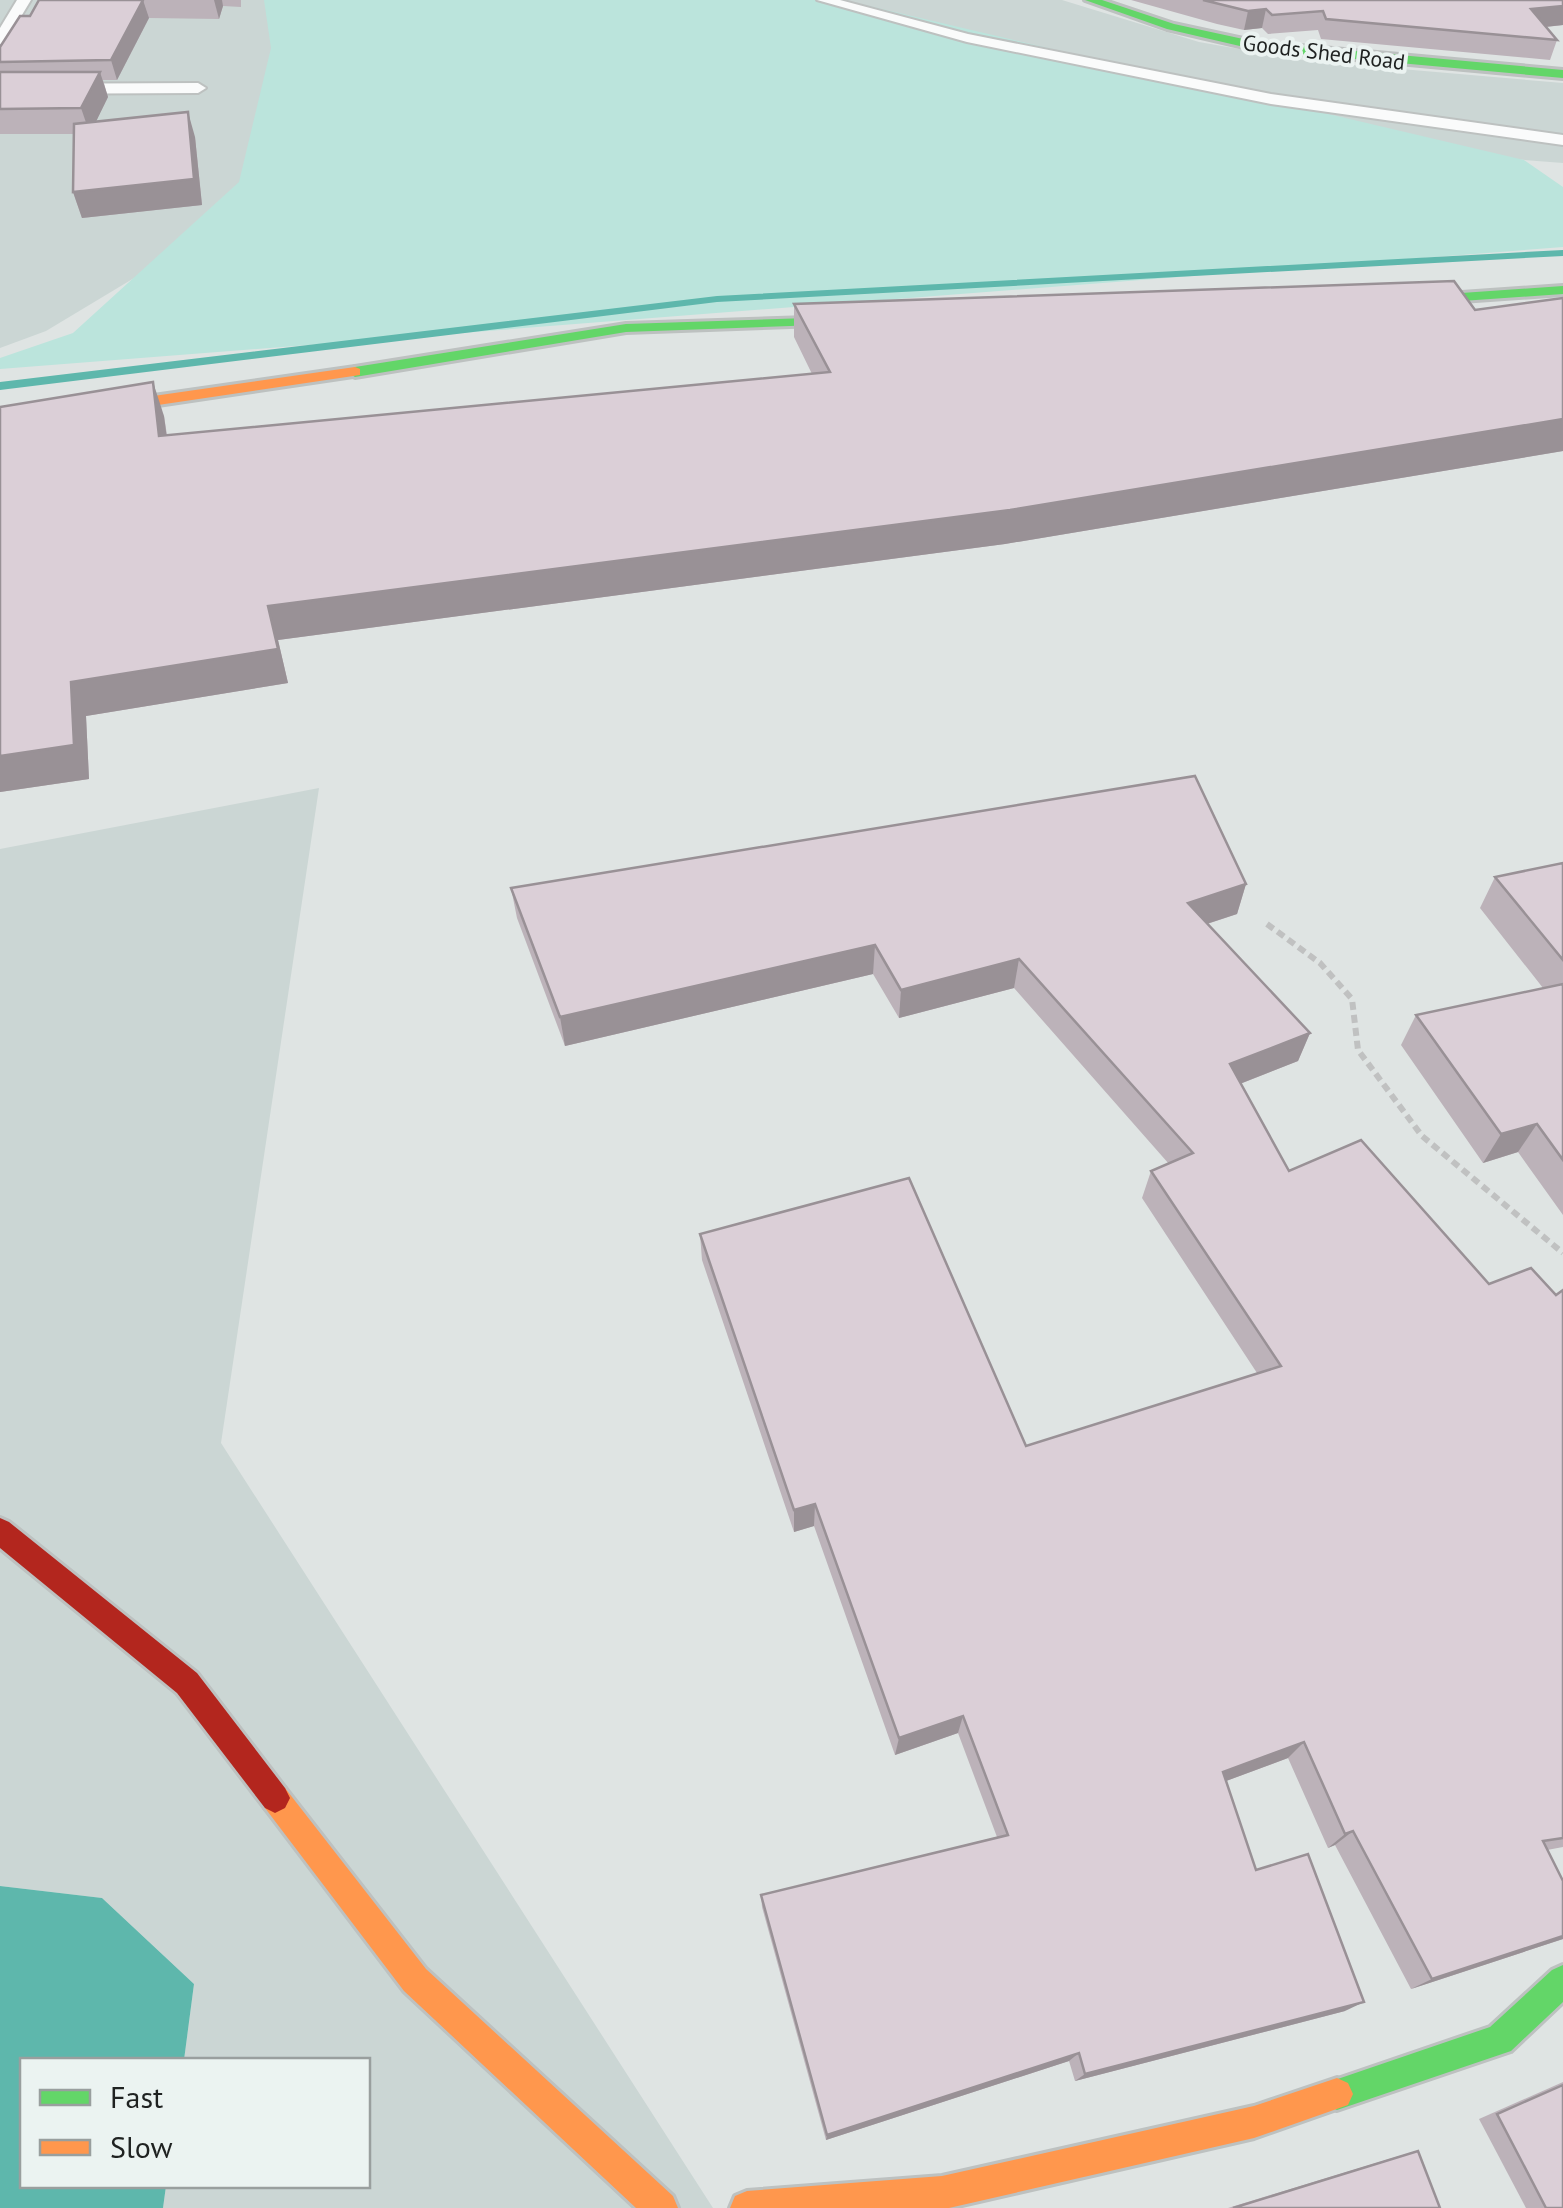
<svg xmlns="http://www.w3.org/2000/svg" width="1563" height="2208" viewBox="0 0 1563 2208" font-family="'PT Sans',sans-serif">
  <rect width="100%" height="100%" fill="#dfe4e3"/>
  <g fill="#cbd6d4">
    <path d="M0,0H283L293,146L219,227L46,331L0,348Z"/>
    <path d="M290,0H1062L1199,42L1308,61L1563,83V163L1345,146Z"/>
    <path d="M319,788L221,1443L713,2208H163L166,2186H368V2060H184L194,1984L102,1898L0,1886V849Z"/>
  </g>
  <path fill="#bbe4dc" d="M264,0H844L1524,160L1563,187V247L0,369V358L73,333L239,182L271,48Z"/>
  <path fill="#5eb7ac" d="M0,1886L102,1898L194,1984L184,2060H22V2186H166L163,2208H0Z"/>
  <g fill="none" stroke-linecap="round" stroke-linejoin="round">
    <path fill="#5eb7ac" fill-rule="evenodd" d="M1563,250V256L717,302L0,390V382L717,296Z"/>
    <g stroke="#bdc1c0" stroke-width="4">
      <g id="lane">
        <path d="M17,0H31L5,43L0,44V28Z"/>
        <path d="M817,0H840L968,34L1271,94L1563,135V145L1271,104L967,42Z"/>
        <path d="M0,84L198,83L206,88L198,93L0,94Z"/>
      </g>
    </g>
    <g stroke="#bdc1c0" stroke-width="6">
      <g id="fast">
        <path d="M1085,0H1102L1174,24L1257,42L1563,70V78L1257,50L1167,29Z"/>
        <path d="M1563,286V294L1390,306L1383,302L1390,298Z"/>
        <path d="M869,316L874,317V323L626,332L355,377L347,372L355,367L626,324Z"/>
        <path d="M1563,1965V2002L1511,2051L1337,2110L1326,2105L1321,2094L1326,2083L1490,2027L1552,1970Z"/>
      </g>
    </g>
    <g stroke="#bdc1c0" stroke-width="6">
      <g id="slow">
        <path d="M355,367L360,369V375L77,417L0,433V423L77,407Z"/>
        <path d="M275,1783L285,1788L426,1969L673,2196L678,2208H636L404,1991L265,1808L260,1798L265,1788Z"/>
        <path d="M1337,2078L1348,2083L1353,2094L1348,2105L1254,2138L949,2208H730L735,2196L747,2191L942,2176L1254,2106Z"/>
      </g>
    </g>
    <g stroke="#bdc1c0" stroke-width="6">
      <path id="jam" d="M0,1518L9,1522L197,1673L285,1788L290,1798L285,1808L275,1813L265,1808L177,1693L0,1548Z"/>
    </g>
    <path stroke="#c0c1c1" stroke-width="6" stroke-dasharray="8 5" stroke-linecap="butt" d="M1267,924L1320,963L1352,999L1358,1050L1422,1136L1563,1253"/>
    <use href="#lane" fill="#fafbfb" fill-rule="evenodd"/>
    <use href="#fast" fill="#63d668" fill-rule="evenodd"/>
    <use href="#slow" fill="#ff974d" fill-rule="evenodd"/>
    <use href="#jam" fill="#b3261e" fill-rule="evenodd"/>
  </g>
  <g fill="#bcb2b9">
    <path d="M39,0H241V7L223,6L219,19L149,18L117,80H103L108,97L96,121L195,137L202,205L82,218L73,192L74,134H0V47L30,16Z"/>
    <path d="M1131,0H1563V25L1546,27L1557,40L1550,60L1321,39L1318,30L1268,34L1262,28L1244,30L1217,24Z"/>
    <path d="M1563,298V451L1005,544L278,640L288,683L86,716L89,779L0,792V407L164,416L167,435L812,374L794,337V304L1475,310Z"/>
    <path d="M1563,863V1215L1518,1152L1483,1163L1401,1045L1416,1015L1543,988L1480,908L1495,877Z"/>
    <path d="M1246,884L1237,914L1207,924L1310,1033L1298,1061L1240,1084L1289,1171L1489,1284L1556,1295L1563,1290V1847L1547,1850L1563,1939L1411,1989L1335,1845L1328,1848L1288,1758L1226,1781L1256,1870L1345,2011L1075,2081L1069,2061L826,2140L762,1907L761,1895L997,1837L958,1733L895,1755L814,1526L794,1532L702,1260L700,1234L1026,1446L1257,1373L1142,1198L1151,1171L1169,1164L1014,988L899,1018L873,974L565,1046L517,918L511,888Z"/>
    <path d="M1563,2082V2208H1526L1479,2119Z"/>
    <path d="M1418,2151L1440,2208H1228L1399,2156Z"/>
  </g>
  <g fill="#999196">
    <path d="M143,0L149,18L117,80L111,60Z"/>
    <path d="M214,0H222L223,6L219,19Z"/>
    <path d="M1563,6V25L1525,29L1531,9Z"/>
    <path d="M1266,9L1262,28L1244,30L1248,11Z"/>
    <path d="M100,72L108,97L90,134L81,108Z"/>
    <path d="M188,112L195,137L202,205L82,218L73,192Z"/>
    <path d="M153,382L164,416L171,470L159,436Z"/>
    <path d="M1563,419V451L1005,544L278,640L288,683L86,716L89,779L0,792V756L71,682L268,606Z"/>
    <path d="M1246,884L1237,914L1179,933L1188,903Z"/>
    <path d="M875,945L873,974L565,1046L560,1017Z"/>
    <path d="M1019,959L1014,988L899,1018L901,990Z"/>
    <path d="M1310,1033L1298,1061L1219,1092L1230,1064Z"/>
    <path d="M1537,1124L1518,1152L1483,1163L1501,1134Z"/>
    <path d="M815,1504L814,1526L794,1532V1510Z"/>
    <path d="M963,1716L958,1733L895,1755L899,1738Z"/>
    <path d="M1304,1742L1288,1758L1210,1787L1223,1772Z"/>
    <path d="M1353,1831L1335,1845L1328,1848L1345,1834Z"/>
    <path d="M1563,1936V1939L1411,1989L1432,1979Z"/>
    <path d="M1364,2002L1345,2011L1075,2081L1085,2074Z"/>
    <path d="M1079,2053L1069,2061L826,2140L827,2135Z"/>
  </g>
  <g fill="#dbcfd7" stroke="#999196" stroke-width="2.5">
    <path d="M39,0H143L111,60L0,62V47L20,16H30Z"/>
    <path d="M1203,0H1563V6L1531,9L1557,40L1326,19L1323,11L1272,15L1266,9L1248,11Z"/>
    <path d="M0,72H100L81,108L0,109Z"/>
    <path d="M188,112L194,179L73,192L74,124Z"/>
    <path d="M1454,281L1475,310L1563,298V419L1010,510L268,606L278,649L71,682L74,745L0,756V407L153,382L159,436L830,372L794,304Z"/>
    <path d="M1195,776L1246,884L1188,903L1310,1033L1230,1064L1289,1171L1361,1140L1489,1284L1531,1268L1556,1295L1563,1290V1838L1543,1841L1563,1881V1936L1432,1979L1353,1831L1345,1834L1304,1742L1223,1772L1256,1870L1308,1854L1364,2002L1085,2074L1079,2053L827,2135L761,1895L1008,1835L963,1716L899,1738L815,1504L794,1510L700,1234L909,1178L1026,1446L1281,1366L1151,1171L1193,1153L1019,959L901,990L875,945L560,1017L511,888Z"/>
    <path d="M1563,863V960L1495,877Z"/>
    <path d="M1563,984V1160L1537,1124L1501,1134L1416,1015Z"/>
    <path d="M1563,2085V2208H1546L1497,2114Z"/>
    <path d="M1418,2151L1440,2208H1233Z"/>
  </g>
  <g text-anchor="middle" stroke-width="8" stroke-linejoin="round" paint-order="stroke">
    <g font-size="22" fill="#1f2221" stroke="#ebf3f1">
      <text transform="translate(1324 52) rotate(7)" y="8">Goods Shed Road</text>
    </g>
  </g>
  <rect x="20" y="2058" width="350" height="130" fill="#ebf3f1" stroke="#999f9e" stroke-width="2.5"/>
  <rect x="40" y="2090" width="50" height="15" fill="#63d668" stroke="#999f9e" stroke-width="2.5"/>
  <text x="110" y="2108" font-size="30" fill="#1f2221">Fast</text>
  <rect x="40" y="2140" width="50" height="15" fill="#ff974d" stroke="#999f9e" stroke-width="2.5"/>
  <text x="110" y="2158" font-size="30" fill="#1f2221">Slow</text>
</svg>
